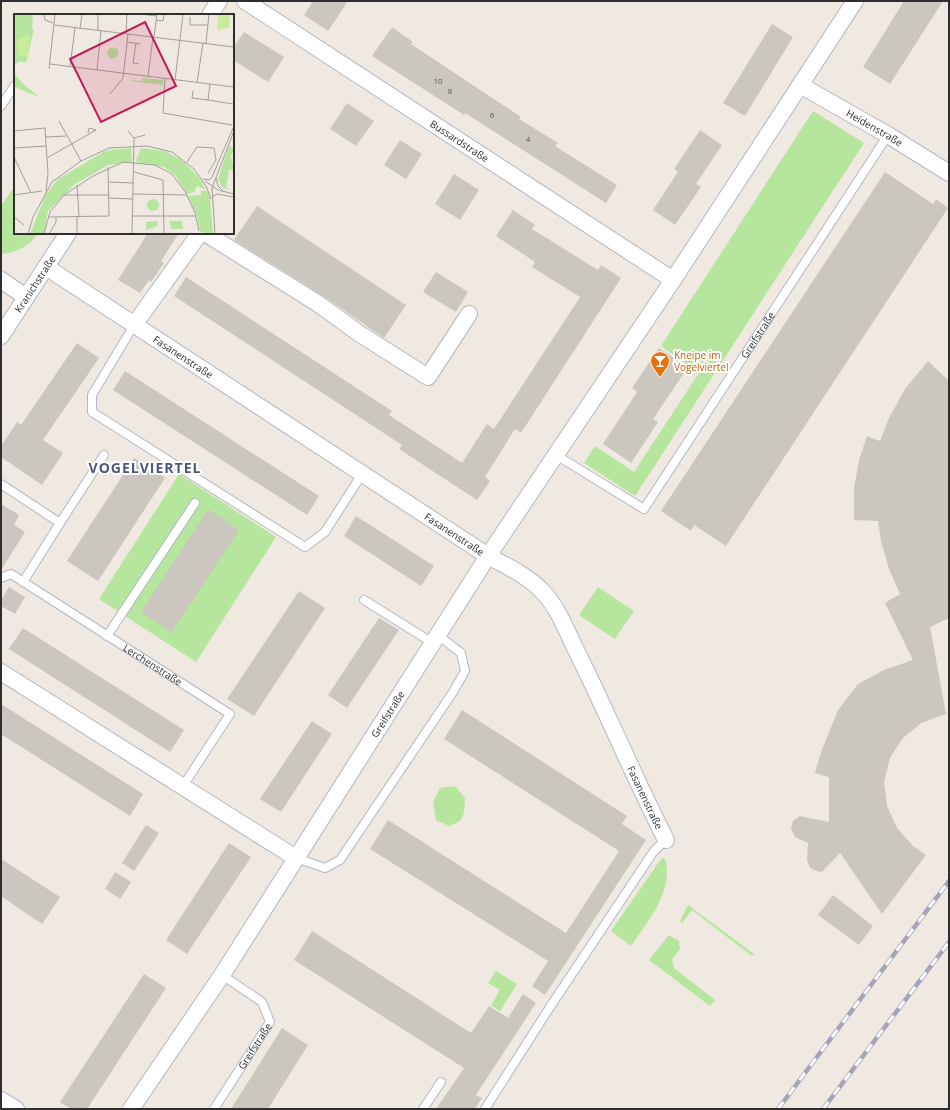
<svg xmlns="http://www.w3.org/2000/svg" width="950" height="1110" viewBox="0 0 950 1110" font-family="'Open Sans',sans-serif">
  <rect width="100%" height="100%" fill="#efe9e1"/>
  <g fill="#b6e59e">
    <path d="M813,111L864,143L635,496L584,463L595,446L634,472L699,373L661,346Z"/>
    <path d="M15,186V233H38C30,246 16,253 1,254V206Z"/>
    <path d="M179,474L276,537L196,662L99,599Z"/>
    <path d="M598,587L634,611L615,639L579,615Z"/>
    <path d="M455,786L465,798C464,813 466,821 449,826L436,820L433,802L440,788Z"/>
    <path d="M663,858L666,860C672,894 649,919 631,946L611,931L661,859Z"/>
    <path d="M688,905L754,954L752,956L692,910L682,923L680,921Z"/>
    <path d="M669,935L679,941L680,949L672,960L674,968L715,1000L710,1006L649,960Z"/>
    <path d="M496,971L517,984L500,1011L491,1005L500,990L488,983Z"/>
  </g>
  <g fill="#cbc7bf">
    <path d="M313,1H348L328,31L304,15Z"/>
    <path d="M904,1H943L890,84L863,67Z"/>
    <path d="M772,24L793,37L745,116L723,103Z"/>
    <path d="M392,27L413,42L411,44L521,117L519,119L558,143L555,146L617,185L606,203L465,113L464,115L372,56Z"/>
    <path d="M244,32L284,57L268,82L233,60V48Z"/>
    <path d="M347,103L374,121L356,146L330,129Z"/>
    <path d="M700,130L722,145L696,184L701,187L675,225L653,210L678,172L674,169Z"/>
    <path d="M400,140L422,154L406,179L384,165Z"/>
    <path d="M885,172L933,204L936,199L948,208L726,546L694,525L691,531L661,511Z"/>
    <path d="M454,174L479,190L460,220L435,204Z"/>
    <path d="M257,206L406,305L384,338L322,295L234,240Z"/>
    <path d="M513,210L535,225L532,229L598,270L601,265L621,278L521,433L515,429L485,477L490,481L477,500L399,449L402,445L174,296L186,277L392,411L389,415L462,463L487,424L494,429L580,297L532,267L535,262L496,236Z"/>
    <path d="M148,233H179L161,261L164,263L151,282L149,280L140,293L118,280Z"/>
    <path d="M436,272L468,292L456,312L423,292Z"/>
    <path d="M77,343L99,358L43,440L63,453L42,485L1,457V446L17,422L21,425Z"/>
    <path d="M659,348L688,367L653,419L658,422L631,463L603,444L637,392L632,388Z"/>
    <path d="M928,361L949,381V618L930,627L946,714L921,723L902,739L890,758L884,782L887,806L897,828L913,846L926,855L882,914L840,853L822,872L817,871L810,868L807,860L808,843L795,837L791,829L793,821L800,816L829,822V777L815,773L821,752L838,710L858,684L884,670L913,660L885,603L900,594L889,569L881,541L878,521L854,520V488L859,460L867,436L880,441L889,418L905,389Z"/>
    <path d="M125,371L319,496L307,515L113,390Z"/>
    <path d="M134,458L165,478L98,581L67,561Z"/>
    <path d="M1,504L19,515L14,525L25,532L1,570Z"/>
    <path d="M208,509L239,530L172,632L141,612Z"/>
    <path d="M356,516L434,566L421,586L344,536Z"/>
    <path d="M9,587L25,597L15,614L1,606V600Z"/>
    <path d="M299,591L325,608L254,716L227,699Z"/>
    <path d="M379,618L399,630L347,708L328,695Z"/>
    <path d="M23,628L184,730L170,752L9,649Z"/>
    <path d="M1,704L143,794L130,816L1,734Z"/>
    <path d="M462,710L627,816L622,824L646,840L545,995L532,986L548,961L370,849L388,820L566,933L619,851L444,739Z"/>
    <path d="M312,721L332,734L281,812L260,799Z"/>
    <path d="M146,825L159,833L134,871L122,863Z"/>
    <path d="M229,843L251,857L187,954L166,940Z"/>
    <path d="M1,859L60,897L42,924L1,896Z"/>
    <path d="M115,872L131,882L120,899L105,889Z"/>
    <path d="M833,895L873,926L859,945L818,915Z"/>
    <path d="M312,931L471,1033L489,1006L508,1018L523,994L536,1003L476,1095L482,1098L475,1109H436L464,1068L294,960Z"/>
    <path d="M144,974L166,988L87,1109H71L60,1102Z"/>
    <path d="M282,1028L308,1045L268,1109H231Z"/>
  </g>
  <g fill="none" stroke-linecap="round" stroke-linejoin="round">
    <g stroke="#b4b7c1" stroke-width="10">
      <g id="service">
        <path d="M1,106L15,85"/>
        <path d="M134,325L92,395V412L305,547L325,532L362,474"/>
        <path id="s1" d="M556,455L644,509L888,135"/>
        <path d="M1,484L60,523L23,582"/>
        <path d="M60,523L104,455"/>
        <path id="s2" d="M1,578L11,574L230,714L183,786"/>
        <path d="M364,600L433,643"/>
        <path d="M107,636L195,503"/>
        <path d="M296,858L325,868L340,860L453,692L465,671L461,653L438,635"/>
        <path id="s3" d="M214,1109L270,1022L262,1002L222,975"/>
        <path d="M423,1109L441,1082"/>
        <path d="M485,1109L550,1007L654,851L666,840"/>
      </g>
    </g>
    <g stroke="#b4b7c1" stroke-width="18">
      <g id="minor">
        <path id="s4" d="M245,1L673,280"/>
        <path d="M210,15L219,1"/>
        <path id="s5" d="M800,85L888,135L949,173"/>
        <path d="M205,233L317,303L360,334L428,377L469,314"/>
        <path id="s6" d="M46,267L488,556C506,566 527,575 542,591C559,608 568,635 579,656C609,717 635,779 666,840"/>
        <path d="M1,280L26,297"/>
        <path d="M134,325L200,233"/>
        <path id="s7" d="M1,336L68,233"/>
        <path d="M1,672L296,858"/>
        <path d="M1,1100L16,1109"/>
        <path id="s8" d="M131,1109L222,975L488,556L673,280L855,1"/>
      </g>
    </g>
    <use href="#service" stroke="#fff" stroke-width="8"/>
    <use href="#minor" stroke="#fff" stroke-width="16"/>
    <g stroke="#a3a6b8" stroke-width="4.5">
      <g id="rail">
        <path d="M778,1109L949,881"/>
        <path d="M823,1109L949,942"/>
      </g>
    </g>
    <use href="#rail" stroke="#fff" stroke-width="3" stroke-dasharray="9" stroke-linecap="butt"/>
  </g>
  <defs>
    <g id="bar-pin" transform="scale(1)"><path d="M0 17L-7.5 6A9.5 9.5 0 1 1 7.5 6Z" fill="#e8710a" stroke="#fff"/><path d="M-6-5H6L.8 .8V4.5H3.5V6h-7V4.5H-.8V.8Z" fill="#fff"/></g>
  </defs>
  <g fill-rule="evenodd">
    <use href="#bar-pin" x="660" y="361"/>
  </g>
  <g text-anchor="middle" stroke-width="4" stroke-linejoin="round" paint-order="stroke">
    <g font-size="8" fill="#555452">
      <text x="438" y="84">10</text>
      <text x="450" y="94">8</text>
      <text x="492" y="118">6</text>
      <text x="528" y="142">4</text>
    </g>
    <g font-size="10" fill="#2e2e2e" stroke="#fff">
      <text dy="4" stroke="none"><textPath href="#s5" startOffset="86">Heidenstraße</textPath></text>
      <text dy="4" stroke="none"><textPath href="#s4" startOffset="256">Bussardstraße</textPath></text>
      <text dy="4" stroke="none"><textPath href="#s7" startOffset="62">Kranichstraße</textPath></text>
      <text dy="4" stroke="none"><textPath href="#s1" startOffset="311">Greifstraße</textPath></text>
      <text dy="4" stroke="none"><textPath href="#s6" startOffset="164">Fasanenstraße</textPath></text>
      <text dy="4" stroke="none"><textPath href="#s6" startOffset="488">Fasanenstraße</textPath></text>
      <text dy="4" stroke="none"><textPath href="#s2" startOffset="179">Lerchenstraße</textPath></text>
      <text dy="4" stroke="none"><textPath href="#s8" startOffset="471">Greifstraße</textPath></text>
      <text dy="4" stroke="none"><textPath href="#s6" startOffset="824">Fasanenstraße</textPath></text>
      <text dy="4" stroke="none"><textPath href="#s3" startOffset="75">Greifstraße</textPath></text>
    </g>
    <g font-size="10" fill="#c56008" stroke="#fff" text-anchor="start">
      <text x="674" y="359">Kneipe im<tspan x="674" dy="12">Vogelviertel</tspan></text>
    </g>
    <g font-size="14" font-weight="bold" letter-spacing="1" fill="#4d5680" stroke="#fff">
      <text x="145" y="473">VOGELVIERTEL</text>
    </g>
  </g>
  <g transform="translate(14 14)">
    <rect width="220" height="220" fill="#efe9e1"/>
    <path d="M0,0H19L18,15H20L12,49L7,47L0,50ZM93.5 39a5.5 5.5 0 1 1 11 0a5.5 5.5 0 1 1-11 0ZM0,59L8,69L25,83L0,73ZM119,63L120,66L128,67L129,64L150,66L149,71L118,67ZM215,131L220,135L217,142L220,156H215L212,174L220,177L209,174L204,165ZM117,134L118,148L94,151L61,170L34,197L30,220H16L31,182L44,165L91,137ZM127,134L150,137L166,145L178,156L187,167L192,176L183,172L180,178L173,180L162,162L150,153L122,148L123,142H127H124ZM187,177H193L196,184L199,220L186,218L183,202L174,182L187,181ZM133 191a6 6 0 1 1 12 0a6 6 0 1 1-12 0ZM144,207L143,212L132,216V208ZM155,207H168L169,215H158Z" fill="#b6e59e"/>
    <path d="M204,0H216L215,14L203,16ZM14,20L16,22L14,42H5L2,26Z" fill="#c9ec9a"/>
    <path fill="none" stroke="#a29e99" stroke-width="1" d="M30,0L31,6L39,9M126,0L143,2M176,3V11H194M142,6L149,7L150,0M40,11L220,33M66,15L68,0M84,16V0M112,20L113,0M140,23L143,0M113,28L126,30M122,29L119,49L125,50M192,29L195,0M36,50L220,73M56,53L61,14M35,55L41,0M83,56L87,17M134,63L139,23M151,65L149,99L218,111M161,66L169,0M183,69L189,29M179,77L178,84L194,86L196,70M96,80L109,64L114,20M194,86L219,90M45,107L67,147M0,117L31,114L34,160L32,177M114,117L120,124L131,121M74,119L75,114L82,116M32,123L52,122M0,134L32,132M0,143L17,179M33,144L82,116M173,148L183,133L200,134L202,146L194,159M120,158L149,166L150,220M202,164L204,172L210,178M189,165L195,166L198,163L220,112M191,167L204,176L220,180M95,168L119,169M63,171L65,202M119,180L173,181M0,181L28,177M50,181H95M198,183L203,180L220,183M95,184L119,185M63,202V220M118,202H182M0,203L10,211M34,203L95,202L94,153M14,220L19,203L38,168L67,147L95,134L133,132L158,138L180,155L192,172L197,185M30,220L36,198L50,181L79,162L109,148L141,151L158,160L172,179L181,199L185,217M35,220L42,208V203M118,220L120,124M201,220L198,174L220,117"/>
    <path fill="#c2185b" fill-opacity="0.15" stroke="#c2185b" stroke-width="2" d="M131,8L162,72L87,108L56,45Z"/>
    <rect width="220" height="220" fill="none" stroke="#2e2e2e" stroke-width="2"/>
  </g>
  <rect width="950" height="1110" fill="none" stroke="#2e2e2e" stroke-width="4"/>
</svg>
